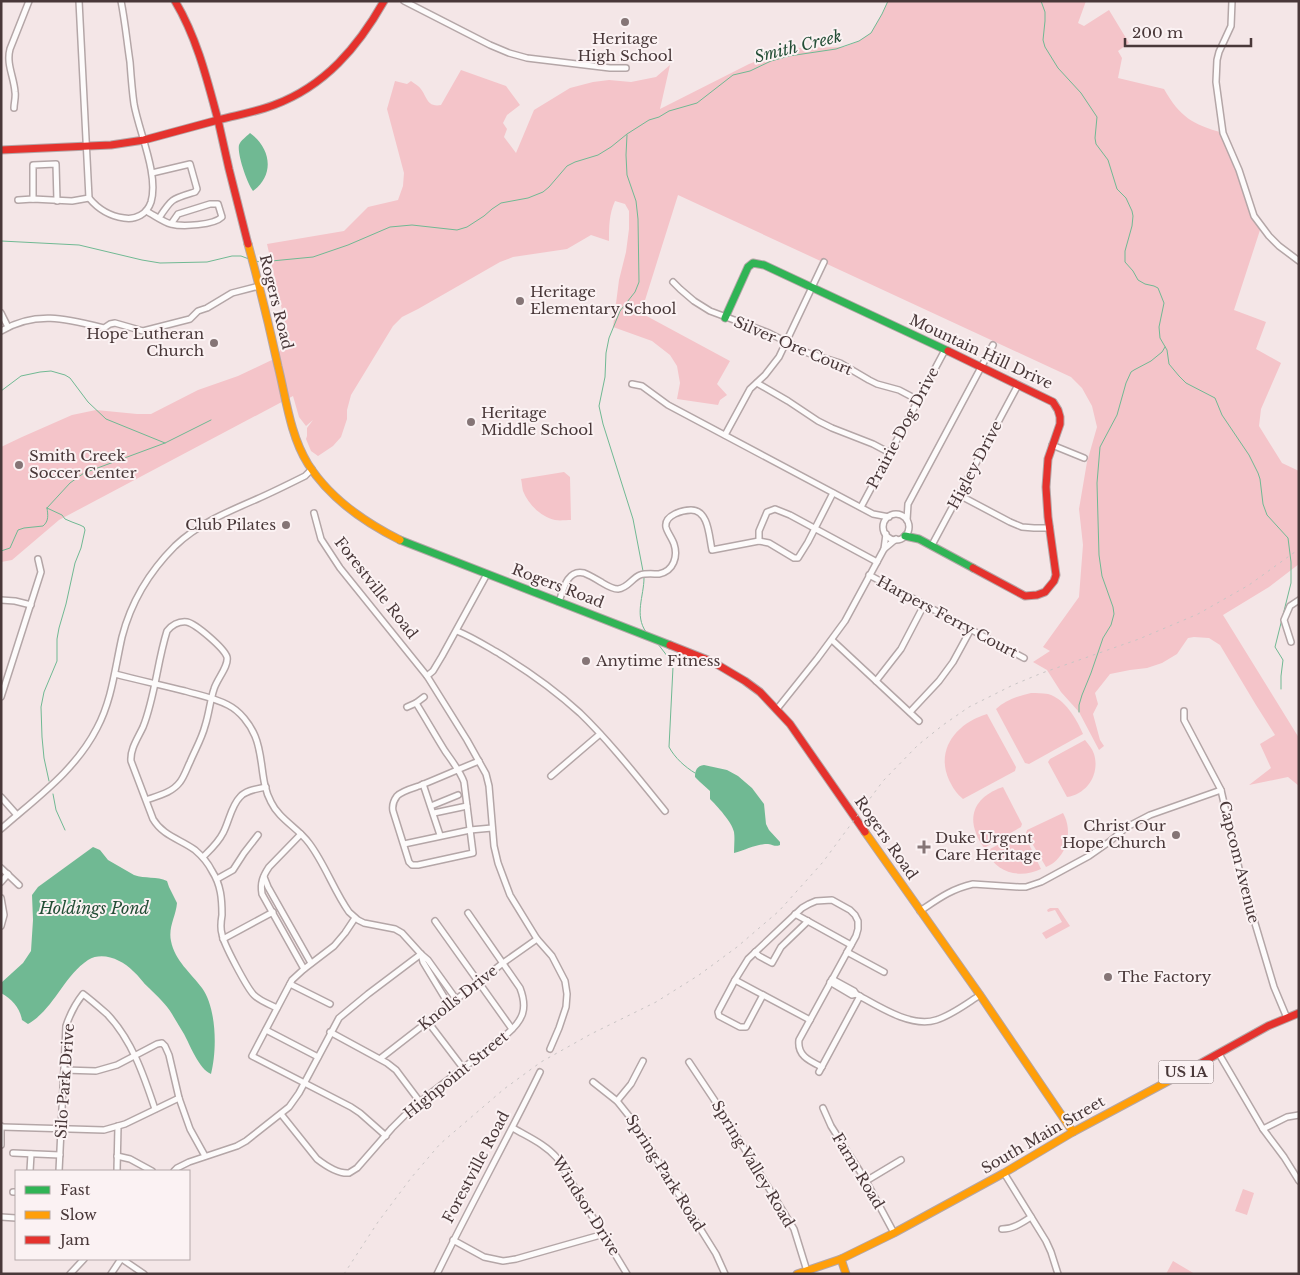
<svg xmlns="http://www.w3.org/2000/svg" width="1300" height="1275" viewBox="0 0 1300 1275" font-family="'Libre Baskerville',serif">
  <rect width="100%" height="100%" fill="#f4e6e7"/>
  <g fill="#f4c4c9">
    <path d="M888,1H1086L1078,23L1084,26L1109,10L1129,43L1118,51L1122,58L1118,78L1164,89C1180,117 1192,124 1223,133L1254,216L1261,227L1234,310L1266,322L1256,349L1281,363L1261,409L1259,426L1282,463L1299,471V564L1269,587L1223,615L1299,738V786L1288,777L1249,785L1271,768L1260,744L1275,735L1256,705L1220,645L1209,638L1194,637L1188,638L1177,654L1162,663L1147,668L1130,670L1110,674L1095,693L1098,704L1093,714L1100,740L1104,746L1099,750L1079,712L1061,692L1047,670L1033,662L1050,651L1043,647L1079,597L1083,545L1079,509L1087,462L1097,427L1092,406L1082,388L1071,377L678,195L641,313L730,361L717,384L727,395L720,400L718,405L677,399L680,383L677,366L670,355L652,341L613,327L619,280L626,252L629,229V211L625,204L615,201C609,214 609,227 609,241L591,235L567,249L513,257L500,262L418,309L402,317L393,326L351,395L347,410V419L341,437L333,446L318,456L311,451L306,439L307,436V428L313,420L306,426L299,417L293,396L59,520L12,560L1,562V447L22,437L72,415L96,410L137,414H151L198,390L238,376L276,358L288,336L267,244L344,231L368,207L398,200L403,186L404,173L387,109L395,81L407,84L411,81C413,83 416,84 418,86C427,93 425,108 441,105L461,70L506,86L520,105L507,115L503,123L507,129L504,137L516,153L534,110L570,88L593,82L609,80L631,82L656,77L670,65L660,109L749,64L790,48L844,47L859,41L871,33L882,14Z"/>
    <path d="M564,472L570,477L571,520C566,520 560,521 555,520C541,517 528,504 523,491C522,487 522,483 521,479Z"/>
    <path d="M1031,693C1037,693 1042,693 1048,694C1065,699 1076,718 1083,734L1029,764L1025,763L996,709C1006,700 1018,696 1031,693Z"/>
    <path d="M987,714L1016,767L1015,771L963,799C956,793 953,788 949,780C935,749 957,723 987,714Z"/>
    <path d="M1085,740C1088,744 1092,748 1094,754C1100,773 1088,794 1067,797L1048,762L1050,759Z"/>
    <path d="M1003,787L1022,824L1021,827L984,848C965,821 971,798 1003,787Z"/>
    <path d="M1063,813C1074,832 1066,859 1046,867L1026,833L1027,830Z"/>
    <path d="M1021,833L1024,834L1041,869C1020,879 996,873 986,851Z"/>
    <path d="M1050,908H1058L1070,926L1046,939L1042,933L1062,922L1055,910L1048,912L1047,910Z"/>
    <path d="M1243,1189L1254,1193L1247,1215L1235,1211Z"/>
    <path d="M1173,1261L1195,1274H1166Z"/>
  </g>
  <g fill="#70b993">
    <path d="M250,133C271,148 275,175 253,191C247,183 237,154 239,145C241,140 246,137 250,133Z"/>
    <path d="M704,765L727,770L738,776L752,788L764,804L766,824L769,830L780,842V845C775,847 774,845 768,844C756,844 745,850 734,853C734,846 735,839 734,832C732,822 717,806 710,799V791L700,782L695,777C695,770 697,766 704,765Z"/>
    <path d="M93,847L100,850L108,860L134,875C145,879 157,876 167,881L169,887L177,903C176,916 168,927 171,941C175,961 191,973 202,988C217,1009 217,1051 211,1074C199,1069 190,1045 184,1034C180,1027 176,1021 172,1014C166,1004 157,996 149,988C143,983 139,976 133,971C122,960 103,951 88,960C63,977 54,1009 28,1024L22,1020C20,1008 12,999 1,993V983L23,963L31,951L33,920L32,895L38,887Z"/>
  </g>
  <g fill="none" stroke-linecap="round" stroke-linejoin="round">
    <g stroke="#70b993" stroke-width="1">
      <path d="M1041,1L1045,12V21L1043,40L1045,47L1058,68L1081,93L1097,117L1095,138L1096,144L1108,160L1117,189L1126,198L1132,211L1133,216L1132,226L1125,251V262L1133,271L1138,280L1145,284L1154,286L1158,288L1164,303L1159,327L1160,338L1167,350L1169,364L1179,376L1186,383L1215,398L1222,415L1249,455L1258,473L1260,479L1263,504L1267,515L1288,538L1291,562V583L1275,647L1283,660L1281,676V689"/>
      <path d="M627,135L626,155L627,175L636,201L638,219L639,282L635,292L620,311L609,338L606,353L605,377L599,406L603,424L633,519L643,571"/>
      <path d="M1,241L79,245L142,260L160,263L207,262L232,256H241L249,259"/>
      <path d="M255,261L261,262L313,257L348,245L390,227L412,225L457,230L467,227L484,216L492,209L501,203L528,198L543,192L549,187L567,166L575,162L598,155L611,147L627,134L649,120L659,117L669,111L697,103L733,75L750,71L771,61L789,56L836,49L859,41L871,33L882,14L888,1"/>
      <path d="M1,391L21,376L40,372L51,371L65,375L70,378L88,402L106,419L165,443"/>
      <path d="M47,508L62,515L65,519L72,522L80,525L84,527L85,530L81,548L75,563L66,604L59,628L57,639V661L44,692L41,707L42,737L44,758L49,781"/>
      <path d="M47,508L70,483L84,473L165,443L211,420"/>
      <path d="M1,551L10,548L18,530L24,528L43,526C49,521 48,515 47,508"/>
      <path d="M644,578C644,596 634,615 646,632"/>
      <path d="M658,644L671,661L673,667L669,747C675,758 685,767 695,773"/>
      <path d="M1079,712V705L1082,695L1091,673L1103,638L1111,625L1114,614L1113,607L1102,576L1099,555L1097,483L1100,447L1117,415L1126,383L1131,372L1134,370L1151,361L1162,352L1165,347"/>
      <path d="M53,794L56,810L65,830"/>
    </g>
    <g stroke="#b4a6a7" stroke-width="8">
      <g id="street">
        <path d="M79,1L89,198C98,209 109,216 124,218C136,220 147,214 151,202C159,175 139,132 134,104C132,90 131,76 130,62C127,42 125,21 121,1"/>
        <path d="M404,1L490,45L509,53L527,58L610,68H626"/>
        <path d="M1232,1L1231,26L1219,52L1217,60L1216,82L1223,133L1239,170L1254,216L1269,236L1279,246L1299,261"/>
        <path d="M14,108C14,103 16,97 15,92C14,77 6,64 10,49L29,1"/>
        <path d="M152,173L190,164L197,189L195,192C172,199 172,198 159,218"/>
        <path d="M33,199V165L56,164L57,201"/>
        <path d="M18,200L33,199L72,201L89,198"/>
        <path d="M146,211C154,215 163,222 171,224C183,227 214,225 222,217L218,204H210L178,214L171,224"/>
        <path d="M673,282L680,289L694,301L710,311L769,333L808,353L840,363L869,380L877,384L899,390L918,400"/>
        <path d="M1,313L8,327"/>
        <path d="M1,331C36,310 68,319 104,328L110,324L115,323L143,331L190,319L198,311L207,308L232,293L259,286"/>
        <path d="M757,383L788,401L818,421L832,428L873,444L890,453"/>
        <path d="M632,384L642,386L668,405L873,514L889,517"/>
        <path d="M725,435L750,389L765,375L779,357L824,262"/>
        <path d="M1052,445L1084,458"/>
        <path d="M959,495L1010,522L1022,527L1034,528H1050"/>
        <path d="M861,507L945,350"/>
        <path d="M314,513L321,539L340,568L427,676L467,740L486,774L489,786L494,846L498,863L510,895L537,939L552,956L565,981L567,994L566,1007L559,1028L550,1049"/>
        <circle cx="896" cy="527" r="13"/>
        <path d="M907,520L908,504L993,345"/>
        <path d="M759,541V531L767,512L775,509L790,515L877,562"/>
        <path d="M932,545L1018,385"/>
        <path d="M884,549L896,539"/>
        <path d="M869,575L1024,658"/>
        <path d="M1,600L15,601L31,605"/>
        <path d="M559,602C563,590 567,569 584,573C589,575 596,579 601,582C606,585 612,589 618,589C628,588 632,578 640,575C646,573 653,574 659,574C674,571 678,556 674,544C672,538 667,532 666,527C664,515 683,510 691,510C709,510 709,537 712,550L759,541L769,543L794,558H798L808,542L833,493"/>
        <path d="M457,631C472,637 486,646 500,654C528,671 556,691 580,713C611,743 638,778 665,811"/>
        <path d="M832,640L919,721"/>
        <path d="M1291,642L1284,620L1290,606L1299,600"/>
        <path d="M115,674C138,680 161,685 185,691C199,695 215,698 228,705C240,711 250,724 255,736C264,757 260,782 271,802C279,819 298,828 309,843C325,864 334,891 349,912L358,920L364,923L395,929L402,933L421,954L428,960L456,999"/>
        <path d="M427,676L433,671L442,656L487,574"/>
        <path d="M876,681L901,649L924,605"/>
        <path d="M1,697L41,572L38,559"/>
        <path d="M416,703L424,697"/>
        <path d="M407,707L416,703C426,719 435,735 445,751C452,761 460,771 464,782L473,853L418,865H412L409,862L393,811C392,806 394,800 397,796C402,791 413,788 419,786C439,778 459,769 479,761"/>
        <path d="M777,709L817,659L845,621L884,549L886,534"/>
        <path d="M1184,711V720L1221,790L1240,873L1274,987L1287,1018"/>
        <path d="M910,712L939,681L953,662L971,629"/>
        <path d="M551,776L600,734"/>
        <path d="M423,784L440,835"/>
        <path d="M1,797L17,815"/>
        <path d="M146,800C157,796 172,793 180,782C184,777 187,768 190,762C195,750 202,738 205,726C209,714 210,701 214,689C217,679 229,666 227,657C224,648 196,624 187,622C178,621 172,625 167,631C157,663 155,697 143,727C138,738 130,749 131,761L153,819C163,836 180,839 195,850C202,856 208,863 212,871C221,885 222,899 222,915C221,921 220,928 222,934C223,943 247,988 254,995C260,1001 269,1004 277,1008"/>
        <path d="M431,806L458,795"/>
        <path d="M434,813L467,806"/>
        <path d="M1,829C36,798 75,771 97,728C112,700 115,668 122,637C131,602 150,571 175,546C198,524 227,512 257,499C273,492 289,484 305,476L312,469"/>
        <path d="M301,834L269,867C263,876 260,883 262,894L304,969"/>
        <path d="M404,844L470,830L492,828"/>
        <path d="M203,857C210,850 218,843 223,833C229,822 231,806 240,797C246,790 257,789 266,787"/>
        <path d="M1,868L19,885"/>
        <path d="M264,877L268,887L311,963"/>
        <path d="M217,879L233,870L244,853L258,835"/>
        <path d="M1,882L8,874"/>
        <path d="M1,898L4,915L1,926"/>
        <path d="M920,911C938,899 951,889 973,884L1019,887H1026L1041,882L1089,856L1109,842L1127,827L1150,815L1221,790"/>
        <path d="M795,914L851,945"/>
        <path d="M355,918L345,933L334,946L304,969L292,980L252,1056L351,1107L360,1113L386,1136"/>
        <path d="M435,921L512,1029"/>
        <path d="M223,939L273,912"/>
        <path d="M755,952L759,956L772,963L781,947L808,921"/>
        <path d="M847,952L884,972"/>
        <path d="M421,954L423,962L449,1005"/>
        <path d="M832,979L854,991L856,994C878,1006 911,1028 936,1020C952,1015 966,1004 980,995"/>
        <path d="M735,980L810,1020"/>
        <path d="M830,982L852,995L856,994"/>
        <path d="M290,984L330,1004"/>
        <path d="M763,995L746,1027H740L719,1016L718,1012L719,1010L735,980L748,959L802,908L809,904L816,901L832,900L850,910L855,915L858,921V929L856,936L799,1040C797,1056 810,1061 822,1067"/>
        <path d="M428,1022L463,1068"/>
        <path d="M266,1030L318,1057"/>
        <path d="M330,1032L387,1063L396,1070L420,1102"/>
        <path d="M1219,1054L1263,1129L1284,1157L1299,1181"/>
        <path d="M381,1058L503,963L537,939"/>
        <path d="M689,1062L715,1101L794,1229L807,1271"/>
        <path d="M64,1070L96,1071L117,1065L157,1044L162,1043L165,1046L169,1055L179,1098L190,1129L205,1156"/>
        <path d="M819,1072L860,996"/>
        <path d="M593,1082L617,1101L633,1121L716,1254L725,1274"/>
        <path d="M617,1101L631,1084L643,1061"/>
        <path d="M823,1108L831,1126L866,1181L894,1233"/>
        <path d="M281,1114L317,1159C326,1166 338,1174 349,1173L357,1168L392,1128L409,1111L426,1097L507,1034C523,1020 528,1009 520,988L468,913"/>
        <path d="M1,1126V1145"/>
        <path d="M2,1127L104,1130L125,1124L179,1098"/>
        <path d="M513,1128C528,1137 545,1144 557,1158L627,1274"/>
        <path d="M1263,1129L1287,1117L1299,1115"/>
        <path d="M13,1153L60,1155"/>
        <path d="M117,1156L130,1159L152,1171"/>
        <path d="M30,1171L31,1154"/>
        <path d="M59,1171L66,1026C70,1014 75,1004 83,994C91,1000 99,1007 107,1014C132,1040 144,1076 155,1109"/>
        <path d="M117,1171L118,1126"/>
        <path d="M174,1171L177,1168L189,1162L237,1146L246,1141L289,1107L299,1093L339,1018L368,994L421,954"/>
        <path d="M1004,1173L1046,1241L1051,1252L1058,1274"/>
        <path d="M866,1181L901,1160"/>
        <path d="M13,1192H16"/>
        <path d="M1,1217L16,1218"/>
        <path d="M1002,1229C1013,1229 1022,1223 1031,1217"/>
        <path d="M453,1240L484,1257L503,1261L516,1259L604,1234"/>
        <path d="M122,1259L144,1274"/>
        <path d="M70,1274L84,1259"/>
        <path d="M111,1274L121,1259"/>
        <path d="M437,1274C470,1206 507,1140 540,1072"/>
      </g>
    </g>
    <g stroke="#b4a6a7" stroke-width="9">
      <g id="fast">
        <path d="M725,318L748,267L753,263L764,265L948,351"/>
        <path d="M905,536L919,539L973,568"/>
        <path d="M400,540L670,645"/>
      </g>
    </g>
    <g stroke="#b4a6a7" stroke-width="9">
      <g id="slow">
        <path d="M248,244C259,284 269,325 278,366C286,398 290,435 308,464C330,499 364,522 400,540"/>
        <path d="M865,832L980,995L1073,1132"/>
        <path d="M841,1259L846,1274"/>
        <path d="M797,1274L841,1259L894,1233L1004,1173L1073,1132L1176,1077"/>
      </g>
    </g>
    <g stroke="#b4a6a7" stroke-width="9">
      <g id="jam">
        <path d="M1,150L111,145L144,140L218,120C207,79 197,38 175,1"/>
        <path d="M248,244L229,169L218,120C237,115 256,112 274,105C325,86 358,47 384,1"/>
        <path d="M948,351L1053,402L1058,410L1060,417V424L1048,459L1046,487L1048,517L1056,575L1054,581L1045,592L1037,595L1025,596L973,568"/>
        <path d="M670,645L713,662L745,681L760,692L790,724L865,832"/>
        <path d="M1176,1077L1268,1026L1299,1013"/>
      </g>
    </g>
    <use href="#street" stroke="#fdfbfb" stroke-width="5"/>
    <use href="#fast" stroke="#30b455" stroke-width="7"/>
    <use href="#slow" stroke="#ff9f0a" stroke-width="7"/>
    <use href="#jam" stroke="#e5322d" stroke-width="7"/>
    <path stroke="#c8c4c4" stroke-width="1" stroke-dasharray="2.5 5" stroke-linecap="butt" d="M344,1274L378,1222L411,1178L440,1144L504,1089L541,1062L591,1034L656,1002L699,975L737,947L779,911L823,862L883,781L918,745L943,725L969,707L1013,685L1042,673L1139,639L1198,614L1249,585L1299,549"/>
  </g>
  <g fill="#857576" stroke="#fbf2f3" stroke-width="2">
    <circle cx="625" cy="22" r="5"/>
    <circle cx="520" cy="301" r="5"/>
    <circle cx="214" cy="343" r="5"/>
    <circle cx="471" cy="422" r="5"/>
    <circle cx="19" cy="465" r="5"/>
    <circle cx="286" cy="525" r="5"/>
    <circle cx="586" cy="661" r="5"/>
    <circle cx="1176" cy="835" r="5"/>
    <path d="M921.5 839.5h5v5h5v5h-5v5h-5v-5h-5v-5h5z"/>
    <circle cx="1108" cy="977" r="5"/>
  </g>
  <g text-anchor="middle" stroke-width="4" stroke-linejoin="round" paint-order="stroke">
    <rect fill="#fbf2f3" stroke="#7e7071" stroke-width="1" x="1158.5" y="1060.5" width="55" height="23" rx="4"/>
    <g font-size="14" font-weight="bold" fill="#493839">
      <text x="1186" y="1077">US 1A</text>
    </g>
    <g font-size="15" fill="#493839" stroke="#fbf2f3" text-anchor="start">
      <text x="625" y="44" text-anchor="middle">Heritage<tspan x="625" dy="17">High School</tspan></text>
      <text x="530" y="297">Heritage<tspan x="530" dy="17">Elementary School</tspan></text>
      <text x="204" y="339" text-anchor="end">Hope Lutheran<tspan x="204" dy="17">Church</tspan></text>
      <text x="481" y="418">Heritage<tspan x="481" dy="17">Middle School</tspan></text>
      <text x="29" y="461">Smith Creek<tspan x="29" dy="17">Soccer Center</tspan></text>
      <text x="276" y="530" text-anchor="end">Club Pilates</text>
      <text x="596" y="666">Anytime Fitness</text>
      <text x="1166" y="831" text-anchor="end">Christ Our<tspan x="1166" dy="17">Hope Church</tspan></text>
      <text x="935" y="843">Duke Urgent<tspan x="935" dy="17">Care Heritage</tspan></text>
      <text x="1118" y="982">The Factory</text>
    </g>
    <g font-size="15" fill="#493839" stroke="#fbf2f3">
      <text transform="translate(276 302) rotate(76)" y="5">Rogers Road</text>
      <text transform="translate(793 346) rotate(23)" y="5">Silver Ore Court</text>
      <text transform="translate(981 352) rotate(25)" y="5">Mountain Hill Drive</text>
      <text transform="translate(903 428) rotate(-62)" y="5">Prairie Dog Drive</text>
      <text transform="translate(975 465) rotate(-62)" y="5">Higley Drive</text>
      <text transform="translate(558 586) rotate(21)" y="5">Rogers Road</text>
      <text transform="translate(376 588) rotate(52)" y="5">Forestville Road</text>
      <text transform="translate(947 617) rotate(28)" y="5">Harpers Ferry Court</text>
      <text transform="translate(886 838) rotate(55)" y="5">Rogers Road</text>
      <text transform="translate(1239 862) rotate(76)" y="5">Capcom Avenue</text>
      <text transform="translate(458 998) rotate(-38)" y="5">Knolls Drive</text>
      <text transform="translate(456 1075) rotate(-39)" y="5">Highpoint Street</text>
      <text transform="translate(65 1081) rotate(-86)" y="5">Silo Park Drive</text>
      <text transform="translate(1043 1135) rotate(-30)" y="5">South Main Street</text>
      <text transform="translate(753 1164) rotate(59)" y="5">Spring Valley Road</text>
      <text transform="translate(476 1167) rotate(-62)" y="5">Forestville Road</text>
      <text transform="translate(858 1171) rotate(59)" y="5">Farm Road</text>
      <text transform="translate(665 1173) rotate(58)" y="5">Spring Park Road</text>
      <text transform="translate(586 1206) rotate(58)" y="5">Windsor Drive</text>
    </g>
    <g font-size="16" font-style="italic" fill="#234e36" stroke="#fbf2f3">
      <text transform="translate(798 46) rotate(-14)" y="6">Smith Creek</text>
      <text x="94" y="914">Holdings Pond</text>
    </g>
  </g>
  <rect width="1300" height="1275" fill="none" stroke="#493839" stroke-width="5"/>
  <rect x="15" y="1170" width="175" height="90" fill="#fbf2f3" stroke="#b4a8a9"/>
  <rect x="25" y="1186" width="25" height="8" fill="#30b455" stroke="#b4a8a9"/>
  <text x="60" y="1195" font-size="15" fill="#493839">Fast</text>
  <rect x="25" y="1211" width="25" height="8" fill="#ff9f0a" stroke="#b4a8a9"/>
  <text x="60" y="1220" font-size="15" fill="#493839">Slow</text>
  <rect x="25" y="1236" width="25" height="8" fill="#e5322d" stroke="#b4a8a9"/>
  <text x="60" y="1245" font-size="15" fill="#493839">Jam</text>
  <path d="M1125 38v8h126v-8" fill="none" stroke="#493839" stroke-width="2.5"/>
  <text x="1132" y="38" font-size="15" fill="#493839" stroke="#fbf2f3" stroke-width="4" paint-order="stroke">200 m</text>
</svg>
